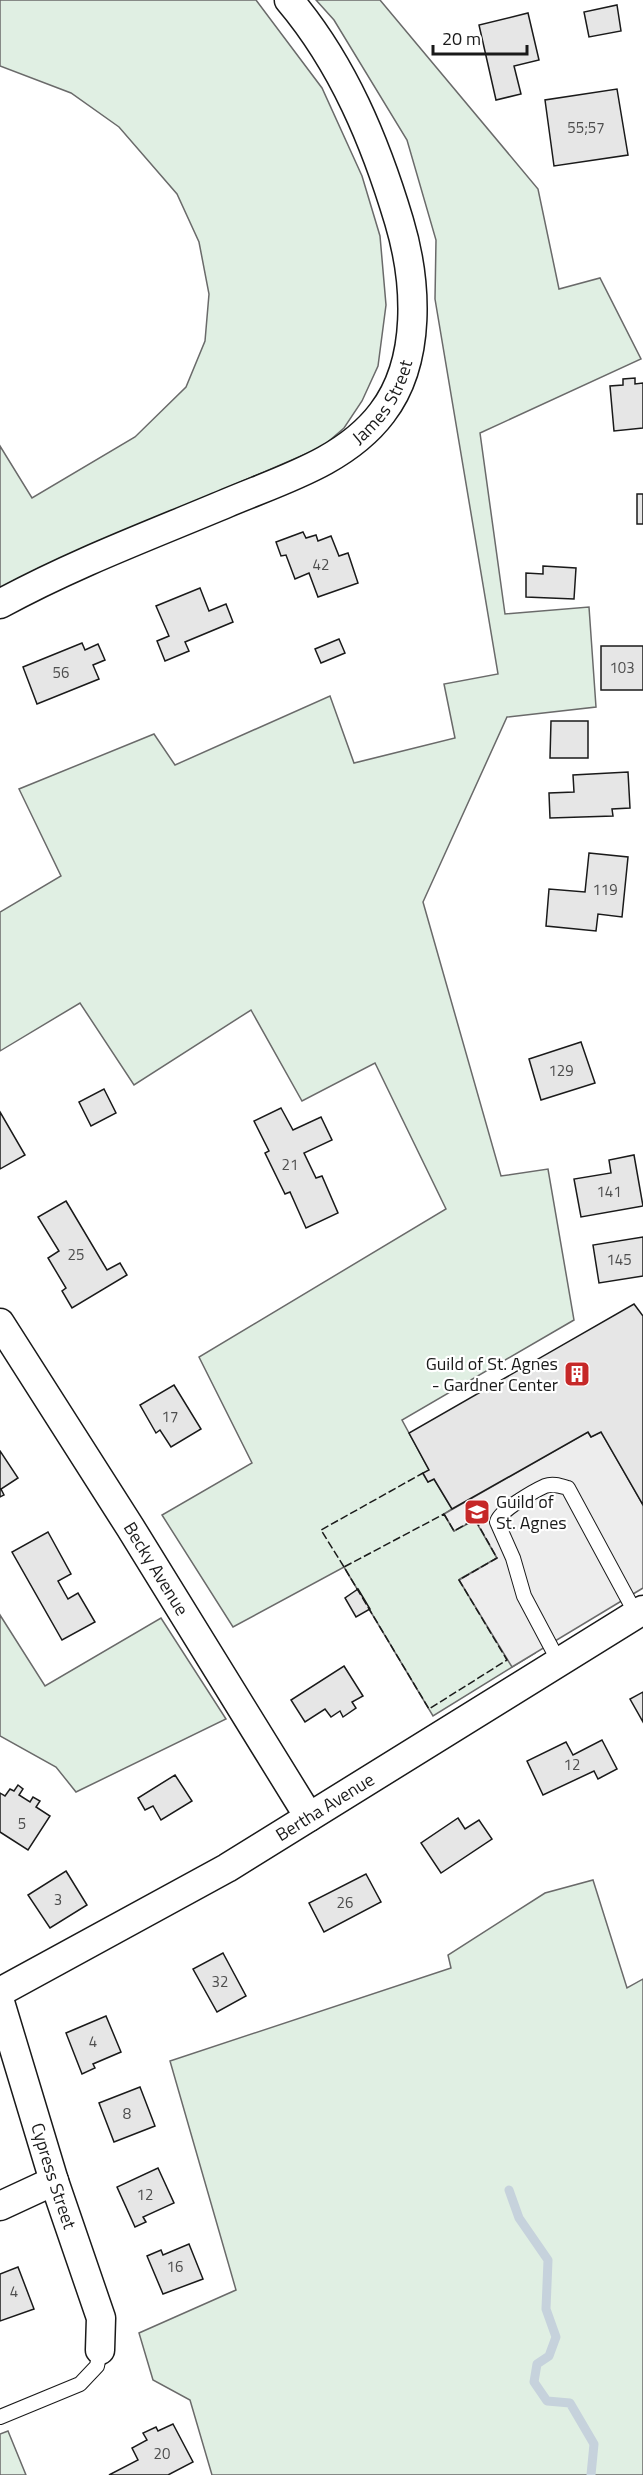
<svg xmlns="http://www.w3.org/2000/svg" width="643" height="2475" viewBox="0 0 643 2475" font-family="'Titillium Web',sans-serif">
  <rect width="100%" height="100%" fill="#fff"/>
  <g fill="#e0efe3" stroke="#6a6a6a" stroke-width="1.5">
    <path d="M0,0H256L322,88L362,176L380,236L386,305L378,366L362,401L344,428L322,447L45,566L0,589V446L32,498L135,437L186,387L205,341L209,294L199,242L177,194L119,127L71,93L0,66Z"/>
    <path d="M316,0H380L538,189L559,289L600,278L641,359L480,433L505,614L589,607L596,707L507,717L423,902L501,1176L548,1169L574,1320L402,1420L429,1470L423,1474L428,1482L434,1479L452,1509L444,1514L454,1531L475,1519L497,1558L460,1579L535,1653L433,1716L344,1567L233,1627L162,1515L252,1463L199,1357L446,1209L375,1063L302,1101L251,1010L134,1085L80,1003L0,1051V912L61,876L19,789L154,734L175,765L330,696L354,763L455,738L444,684L498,674L435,299L436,240L407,140L334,20Z"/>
    <path d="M0,1615L45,1686L161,1618L226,1719L76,1792L56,1767L0,1736Z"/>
    <path d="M593,1880L627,1988L643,1979V2475H212L190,2400L153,2380L139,2333L236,2290L170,2061L451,1968L448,1955L545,1893Z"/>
    <path d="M8,2431L26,2475H0V2434Z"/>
  </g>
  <path fill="#ededed" stroke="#6a6a6a" stroke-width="1.5" d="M588,1432L591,1437L601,1432L643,1505V1588L512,1667L459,1580L497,1558L475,1520L454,1531L444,1514Z"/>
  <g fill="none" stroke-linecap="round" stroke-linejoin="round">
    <path stroke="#c6d2dc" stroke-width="9" d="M509,2190L519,2218L548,2260L546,2309L556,2337L549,2356L537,2364L534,2382L547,2401L570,2403L594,2444L591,2475"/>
  </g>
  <g fill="#e6e6e6" stroke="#1a1a1a" stroke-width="1.5">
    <path d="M617,5L621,31L589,37L584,12Z"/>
    <path d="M528,13L539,60L514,66L521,94L496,100L479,25Z"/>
    <path d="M617,89L628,155L554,166L545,100Z"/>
    <path d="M635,378V384L643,383V428L614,431L610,386L623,385V379Z"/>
    <rect x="637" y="494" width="6" height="30"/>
    <path d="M303,532L306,538L316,535L318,541L331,536L339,556L348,553L358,583L318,597L309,573L295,579L286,555L281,556L276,542Z"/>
    <path d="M543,566L576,568L574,599L526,597V573L543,574Z"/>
    <path d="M200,588L209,611L226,604L233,622L185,642L189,651L165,661L157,641L169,636L156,606Z"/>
    <path d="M339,639L345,653L321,663L315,649Z"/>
    <path d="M82,643L85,650L98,644L105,660L93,665L99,679L37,704L23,667Z"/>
    <rect x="601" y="646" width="42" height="44"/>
    <path d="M551,721H588V758H550Z"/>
    <path d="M628,772L630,808L612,809L613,816L550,818L549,793L574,792L573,775Z"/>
    <path d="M589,853L628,857L622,917L598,914L596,931L546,926L549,889L585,892Z"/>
    <path d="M581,1042L595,1083L541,1100L529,1059Z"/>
    <path d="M104,1089L116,1113L91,1126L79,1102Z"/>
    <path d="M281,1108L293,1130L321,1117L332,1140L304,1153L316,1178L322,1176L338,1213L306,1228L290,1192L285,1194L265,1153L269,1151L254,1121Z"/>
    <path d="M0,1112L25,1155L0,1169Z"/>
    <path d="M634,1155L643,1206L581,1217L574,1179L611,1173L609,1160Z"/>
    <path d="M66,1201L107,1270L120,1263L127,1275L72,1308L62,1291L66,1288L48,1258L59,1251L38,1217Z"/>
    <path d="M643,1237V1276L599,1283L593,1245Z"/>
    <path d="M634,1304L643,1316V1505L601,1432L591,1437L588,1432L452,1509L434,1479L428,1482L423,1473L429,1470L409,1433Z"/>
    <path d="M174,1385L201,1429L171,1447L160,1430L156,1433L140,1405Z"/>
    <path d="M0,1451L18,1478L1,1489L4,1495L0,1497Z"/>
    <path d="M48,1532L71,1574L58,1581L68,1599L78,1593L95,1622L62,1640L12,1552Z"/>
    <path d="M358,1589L370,1609L356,1617L345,1598Z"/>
    <path d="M344,1666L363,1696L352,1702L356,1708L343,1717L340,1711L331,1717L325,1709L305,1722L291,1700Z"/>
    <path d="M643,1692V1722L630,1699Z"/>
    <path d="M602,1740L617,1769L598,1779L594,1771L543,1795L527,1761L566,1742L573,1755Z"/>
    <path d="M175,1775L192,1801L161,1820L153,1806L145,1810L138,1798Z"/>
    <path d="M18,1785L23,1789L19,1795L30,1802L33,1797L40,1801L36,1807L50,1816L28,1850L0,1832V1793L5,1796L10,1789L14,1791Z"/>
    <path d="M458,1818L465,1829L479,1820L492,1839L441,1873L421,1843Z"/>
    <path d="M66,1871L87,1905L50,1928L28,1895Z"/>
    <path d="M366,1874L381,1902L324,1932L309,1903Z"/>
    <path d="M223,1953L246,1996L217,2012L193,1969Z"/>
    <path d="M106,2016L121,2052L93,2064L95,2068L82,2074L66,2033Z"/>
    <path d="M140,2087L155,2126L114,2142L99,2103Z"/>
    <path d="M158,2168L174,2203L143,2217L146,2222L135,2227L117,2187Z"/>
    <path d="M189,2244L203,2279L163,2294L147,2256L161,2250L163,2255Z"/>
    <path d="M18,2267L34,2309L0,2321V2274Z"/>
    <path d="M173,2424L193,2462L168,2475H109L138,2460L132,2448L147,2440L143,2433L156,2427L158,2431Z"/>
  </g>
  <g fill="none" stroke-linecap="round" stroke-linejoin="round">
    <g stroke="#1a1a1a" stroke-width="16">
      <g id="service">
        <path d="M559,1662L524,1596L513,1558L497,1522C499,1511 534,1491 545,1486C553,1483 561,1486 568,1488L636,1614"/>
        <path d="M0,2417L80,2384L97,2366L100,2350"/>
      </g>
    </g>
    <g stroke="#1a1a1a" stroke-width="31">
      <g id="minor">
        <path id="s1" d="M0,604C73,564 151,535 227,503C281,480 345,462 382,413C422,361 417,281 399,221C375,141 343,64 289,0"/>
        <path id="s2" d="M0,1323L130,1527L309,1817"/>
        <path id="s3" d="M0,1992L227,1868L643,1610"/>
        <path id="s4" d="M0,2002L54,2181L101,2318L100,2350"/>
        <path d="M0,2206L54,2181"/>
      </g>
    </g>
    <use href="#service" stroke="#fff" stroke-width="14"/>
    <use href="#minor" stroke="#fff" stroke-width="28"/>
    <g stroke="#1a1a1a" stroke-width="1.5" stroke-dasharray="8 3" stroke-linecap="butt">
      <path d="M444,1514L454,1531L475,1519L497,1558L459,1580L507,1660L429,1709L344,1567Z"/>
      <path d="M344,1567L321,1530L423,1473"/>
    </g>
  </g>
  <defs>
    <g id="building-square" transform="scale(1.35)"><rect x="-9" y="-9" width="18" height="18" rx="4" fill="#c62828" stroke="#fff"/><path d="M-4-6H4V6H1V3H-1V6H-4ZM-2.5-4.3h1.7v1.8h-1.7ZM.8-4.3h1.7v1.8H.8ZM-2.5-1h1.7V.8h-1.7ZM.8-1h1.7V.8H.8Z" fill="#fff"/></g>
    <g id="school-square" transform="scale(1.35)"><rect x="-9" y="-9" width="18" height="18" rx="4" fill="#c62828" stroke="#fff"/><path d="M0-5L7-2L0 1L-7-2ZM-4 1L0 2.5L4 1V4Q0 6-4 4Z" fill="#fff"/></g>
  </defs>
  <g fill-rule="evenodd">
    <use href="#building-square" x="577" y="1374"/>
    <use href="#school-square" x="477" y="1512"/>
  </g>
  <g text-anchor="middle" stroke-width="4.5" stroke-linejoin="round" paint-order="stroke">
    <g font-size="15" fill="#4d4d4d">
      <text x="586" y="133">55;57</text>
      <text x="321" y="570">42</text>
      <text x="622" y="673">103</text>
      <text x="61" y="678">56</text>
      <text x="605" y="895">119</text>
      <text x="561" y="1076">129</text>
      <text x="290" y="1170">21</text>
      <text x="609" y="1197">141</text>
      <text x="76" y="1260">25</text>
      <text x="619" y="1265">145</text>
      <text x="170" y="1422">17</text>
      <text x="572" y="1770">12</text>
      <text x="22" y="1829">5</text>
      <text x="58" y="1905">3</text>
      <text x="345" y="1908">26</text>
      <text x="220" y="1987">32</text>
      <text x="93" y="2047">4</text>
      <text x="127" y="2119">8</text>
      <text x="145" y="2200">12</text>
      <text x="175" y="2272">16</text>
      <text x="14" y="2297">4</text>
      <text x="162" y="2459">20</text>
    </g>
    <g font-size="18" fill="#1a1a1a" stroke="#fff">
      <text dy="6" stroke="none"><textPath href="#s1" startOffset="440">James Street</textPath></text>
      <text dy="6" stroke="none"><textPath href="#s2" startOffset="291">Becky Avenue</textPath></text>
      <text dy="6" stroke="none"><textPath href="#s3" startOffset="374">Bertha Avenue</textPath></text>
      <text dy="6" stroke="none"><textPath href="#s4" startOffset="182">Cypress Street</textPath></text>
    </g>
    <g font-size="18" fill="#1a1a1a" stroke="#fff" text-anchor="end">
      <text x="558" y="1370">Guild of St. Agnes<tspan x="558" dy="21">- Gardner Center</tspan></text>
      <text x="496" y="1508" text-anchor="start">Guild of<tspan x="496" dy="21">St. Agnes</tspan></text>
    </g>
  </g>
  <path d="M433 45v9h94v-9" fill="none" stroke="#1a1a1a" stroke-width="3"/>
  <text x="442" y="45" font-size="18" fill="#1a1a1a" stroke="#ffffff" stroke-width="4.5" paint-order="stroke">20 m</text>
</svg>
